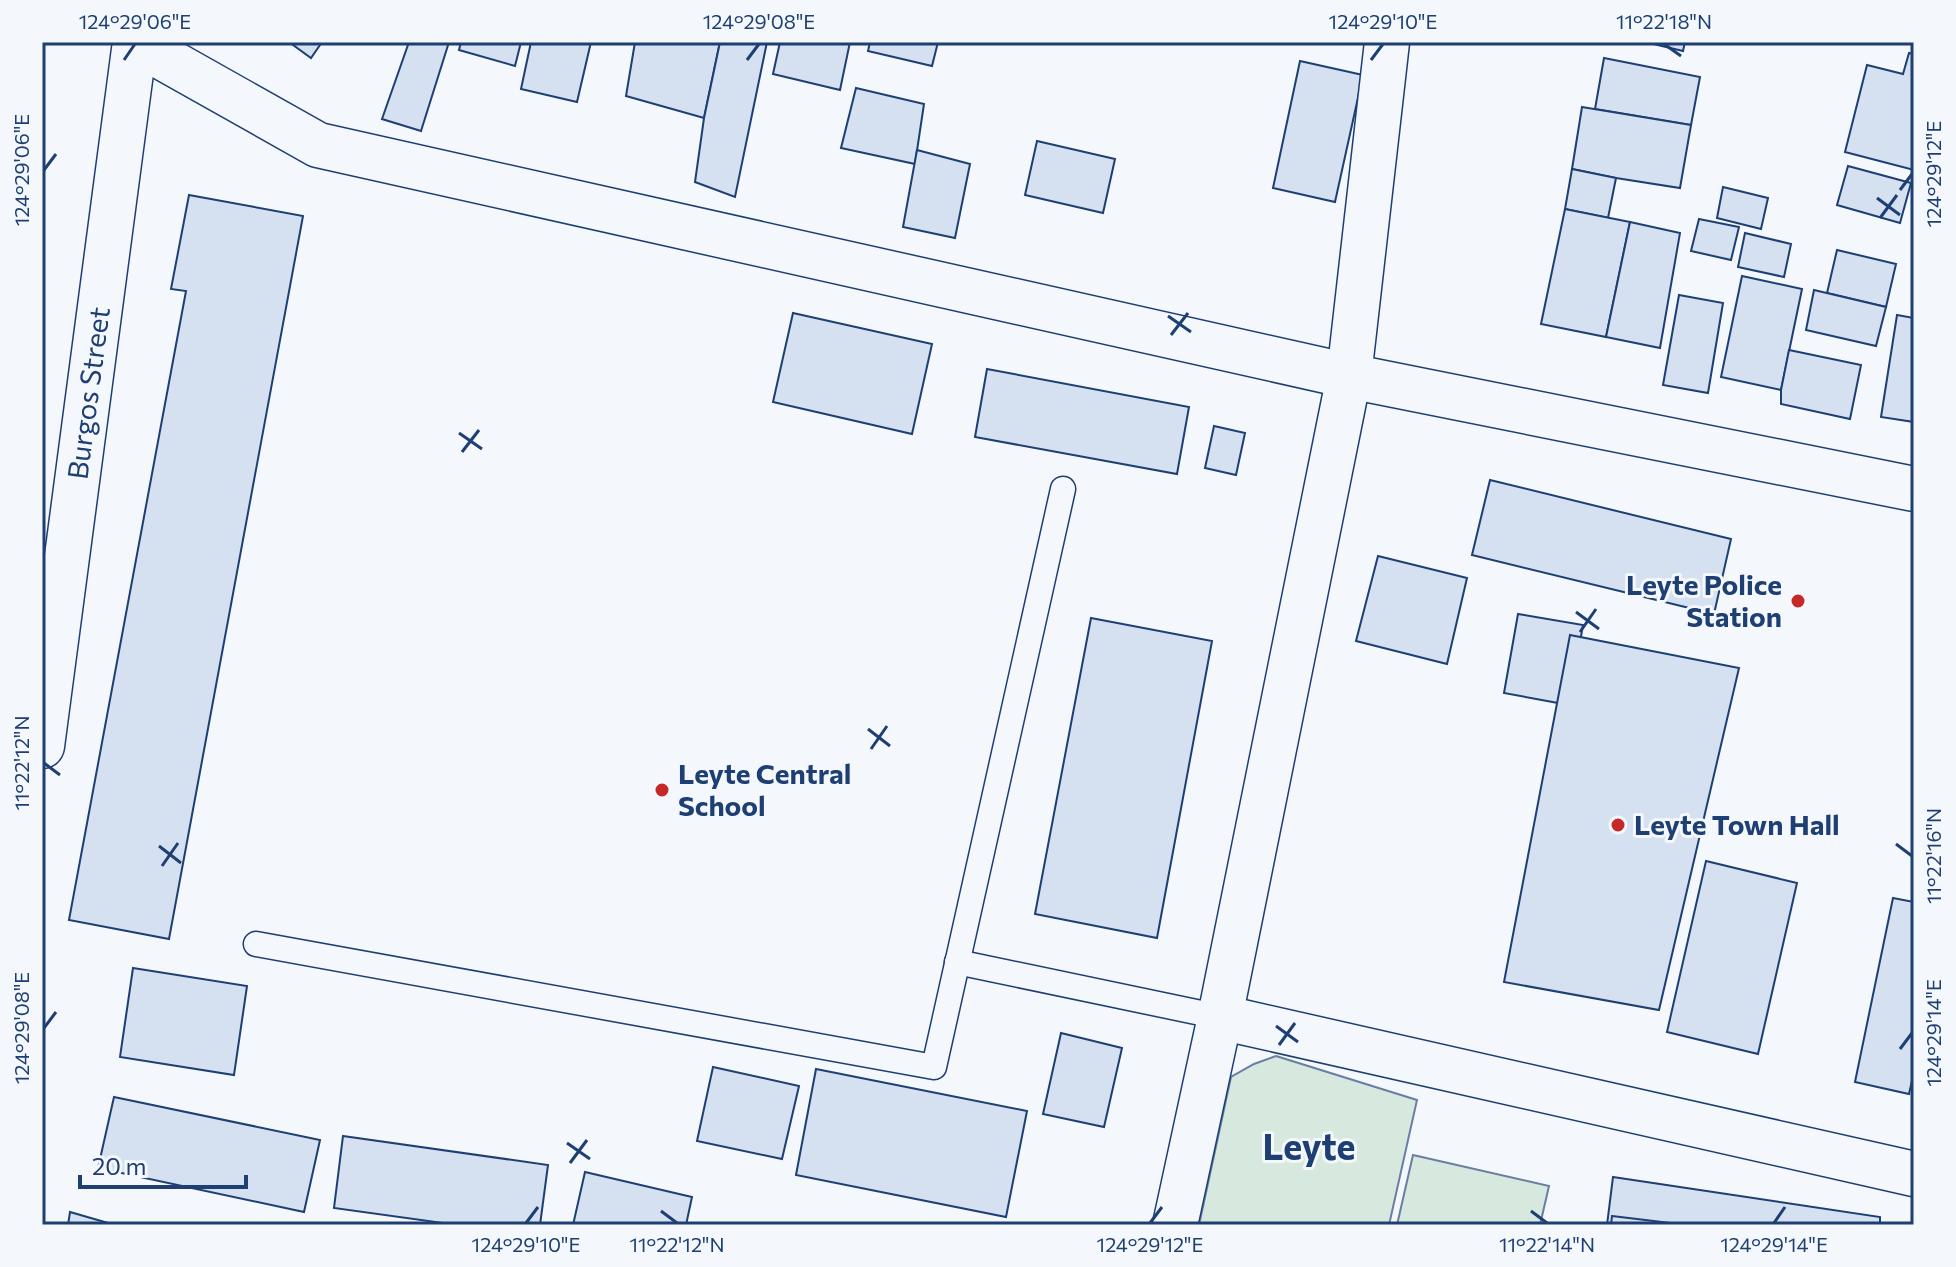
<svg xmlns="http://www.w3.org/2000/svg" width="1956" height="1267" viewBox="0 0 1956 1267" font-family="Commissioner,sans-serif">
  <rect width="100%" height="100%" fill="#f4f7fb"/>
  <g fill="#d7e8df" stroke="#687fa3" stroke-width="2">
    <path d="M1276,1056L1417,1100L1389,1225H1199L1231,1077L1254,1064Z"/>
    <path d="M1413,1155L1549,1186L1540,1225H1397Z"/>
  </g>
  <g fill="#d5e0f0" stroke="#1d3f73" stroke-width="2">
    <path d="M289,42H322L311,58Z"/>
    <path d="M409,42H449L421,131L382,119Z"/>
    <path d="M461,42H521L515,66L459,50Z"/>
    <path d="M531,42H591L577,102L521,89Z"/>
    <path d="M635,42H720L704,118L626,96Z"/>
    <path d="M720,42H767L735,197L695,182L704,118Z"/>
    <path d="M780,42H850L840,90L773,74Z"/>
    <path d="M870,42H938L932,66L868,51Z"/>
    <path d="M1645,42H1685L1683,51Z"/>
    <path d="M1909,53L1914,54V170L1845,152L1867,65L1903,74Z"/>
    <path d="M1604,58L1700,77L1691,125L1595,109Z"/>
    <path d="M1300,61L1363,75L1335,202L1273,188Z"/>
    <path d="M856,88L924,104L915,164L841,148Z"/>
    <path d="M1582,107L1691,125L1680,188L1616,178L1572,169Z"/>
    <path d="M1037,141L1115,159L1103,213L1025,195Z"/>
    <path d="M917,150L970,164L955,238L903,227Z"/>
    <path d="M1848,166L1911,183L1900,223L1837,205Z"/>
    <path d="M1572,169L1616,178L1608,218L1565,209Z"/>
    <path d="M1723,187L1768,198L1761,229L1717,218Z"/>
    <path d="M189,195L303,216L169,939L69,920L186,291L171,289Z"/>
    <path d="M1565,209L1630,222L1606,337L1541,324Z"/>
    <path d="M1699,219L1739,227L1731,260L1691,251Z"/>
    <path d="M1630,222L1680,233L1660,348L1606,337Z"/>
    <path d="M1745,233L1791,244L1784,277L1738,267Z"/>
    <path d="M1837,250L1896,264L1886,307L1827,293Z"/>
    <path d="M1742,276L1802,289L1781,390L1721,377Z"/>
    <path d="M1814,290L1886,307L1876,346L1806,330Z"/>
    <path d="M1679,295L1723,303L1708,393L1663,385Z"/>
    <path d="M793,313L932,344L912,434L773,402Z"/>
    <path d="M1897,315L1914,318V422L1881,417Z"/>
    <path d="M1789,350L1861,365L1850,419L1781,404V390Z"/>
    <path d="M987,369L1189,407L1177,474L975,437Z"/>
    <path d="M1214,426L1245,433L1236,475L1205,468Z"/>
    <path d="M1490,480L1731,539L1714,614L1472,555Z"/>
    <path d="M1378,556L1467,578L1447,664L1356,641Z"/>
    <path d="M1518,614L1583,625L1569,705L1504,693Z"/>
    <path d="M1091,618L1212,641L1157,938L1035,914Z"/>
    <path d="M1570,635L1739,668L1659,1010L1504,982Z"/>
    <path d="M1706,861L1797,883L1758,1054L1667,1032Z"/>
    <path d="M1893,898L1914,902V1072L1909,1094L1855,1082Z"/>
    <path d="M133,968L247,986L234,1075L120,1057Z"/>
    <path d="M1061,1033L1122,1048L1104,1127L1043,1114Z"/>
    <path d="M713,1067L799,1086L782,1159L697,1141Z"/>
    <path d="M816,1069L1027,1111L1006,1217L796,1175Z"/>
    <path d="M114,1097L320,1140L304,1212L98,1168Z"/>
    <path d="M343,1136L548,1165L540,1225H457L334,1208Z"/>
    <path d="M585,1172L692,1197L686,1225H573Z"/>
    <path d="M1613,1177L1880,1217V1225H1607Z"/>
    <path d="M70,1212L115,1225H68Z"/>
    <path d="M1612,1216L1687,1225H1611Z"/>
  </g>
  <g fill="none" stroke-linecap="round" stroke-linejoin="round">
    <g stroke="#1d3f73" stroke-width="27">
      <g id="lane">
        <path d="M256,944L934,1067L1063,489"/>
        <path d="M957,962L1220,1017"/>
      </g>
    </g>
    <g stroke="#1d3f73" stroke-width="47">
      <g id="street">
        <path d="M135,42L318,145L1349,376L1914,489"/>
        <path id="s1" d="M42,746L135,42"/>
        <path d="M1220,1017L1914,1174"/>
        <path d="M1175,1225L1220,1017L1349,376L1387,42"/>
      </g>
    </g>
    <use href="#lane" stroke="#f4f7fb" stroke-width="24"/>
    <use href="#street" stroke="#f4f7fb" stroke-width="44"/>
  </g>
  <path fill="none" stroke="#1d3f73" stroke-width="3" d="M1664,44L1681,56M124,60L135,44M747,60L759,44M1371,60L1383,44M44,170L56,154M1900,190L1912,174M1877,198L1900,215M1880,218L1897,195M1168,316L1191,332M1171,335L1188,313M459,433L482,449M462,452L479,430M1576,612L1599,629M1580,632L1596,609M868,729L890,746M871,749L887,726M44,763L60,775M1896,844L1912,856M159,846L181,863M162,866L178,843M1276,1026L1298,1042M44,1028L56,1012M1279,1045L1295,1023M1900,1049L1912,1033M567,1143L590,1159M570,1163L587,1140M661,1211L677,1223M1531,1211L1547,1223M526,1223L538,1207M1150,1223L1162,1207M1774,1223L1785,1207"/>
  <g fill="#c62828" stroke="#f4f7fb" stroke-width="3">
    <circle cx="1798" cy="601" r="8"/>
    <circle cx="662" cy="790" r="8"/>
    <circle cx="1618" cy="825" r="8"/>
  </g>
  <g text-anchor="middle" stroke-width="6" stroke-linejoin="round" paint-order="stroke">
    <g font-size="28" fill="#1d3f73" stroke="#f4f7fb">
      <text dy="10" stroke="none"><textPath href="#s1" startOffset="356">Burgos Street</textPath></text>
    </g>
    <g font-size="28" font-weight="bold" fill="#1d3f73" stroke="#f4f7fb" text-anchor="start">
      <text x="1782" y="595" text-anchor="end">Leyte Police<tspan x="1782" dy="32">Station</tspan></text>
      <text x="678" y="784">Leyte Central<tspan x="678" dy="32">School</tspan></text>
      <text x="1634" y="835">Leyte Town Hall</text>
    </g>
    <g font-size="36" font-weight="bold" fill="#1d3f73" stroke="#f4f7fb">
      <text x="1309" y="1160">Leyte</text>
    </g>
  </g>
  <rect width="1956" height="1267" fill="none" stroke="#f4f7fb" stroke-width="88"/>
  <path d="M80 1175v12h166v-12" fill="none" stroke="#1d3f73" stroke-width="4"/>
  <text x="92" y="1175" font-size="24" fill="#1d3f73" stroke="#f4f7fb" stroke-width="6" paint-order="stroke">20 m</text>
  <rect x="44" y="44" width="1868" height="1179" fill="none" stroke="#1d3f73" stroke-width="3"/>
  <g font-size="20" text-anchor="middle" fill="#1d3f73">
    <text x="135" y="29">124°29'06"E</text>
    <text x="759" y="29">124°29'08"E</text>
    <text x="1383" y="29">124°29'10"E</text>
    <text x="1664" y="29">11°22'18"N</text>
    <text transform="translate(22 170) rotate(-90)" y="7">124°29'06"E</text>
    <text transform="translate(1934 174) rotate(-90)" y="7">124°29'12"E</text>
    <text transform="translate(22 763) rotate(-90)" y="7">11°22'12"N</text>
    <text transform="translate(1934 856) rotate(-90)" y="7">11°22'16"N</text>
    <text transform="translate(22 1028) rotate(-90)" y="7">124°29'08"E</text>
    <text transform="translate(1934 1033) rotate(-90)" y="7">124°29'14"E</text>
    <text x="526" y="1252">124°29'10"E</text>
    <text x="677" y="1252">11°22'12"N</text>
    <text x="1150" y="1252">124°29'12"E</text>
    <text x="1547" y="1252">11°22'14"N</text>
    <text x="1774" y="1252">124°29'14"E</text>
  </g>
</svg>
